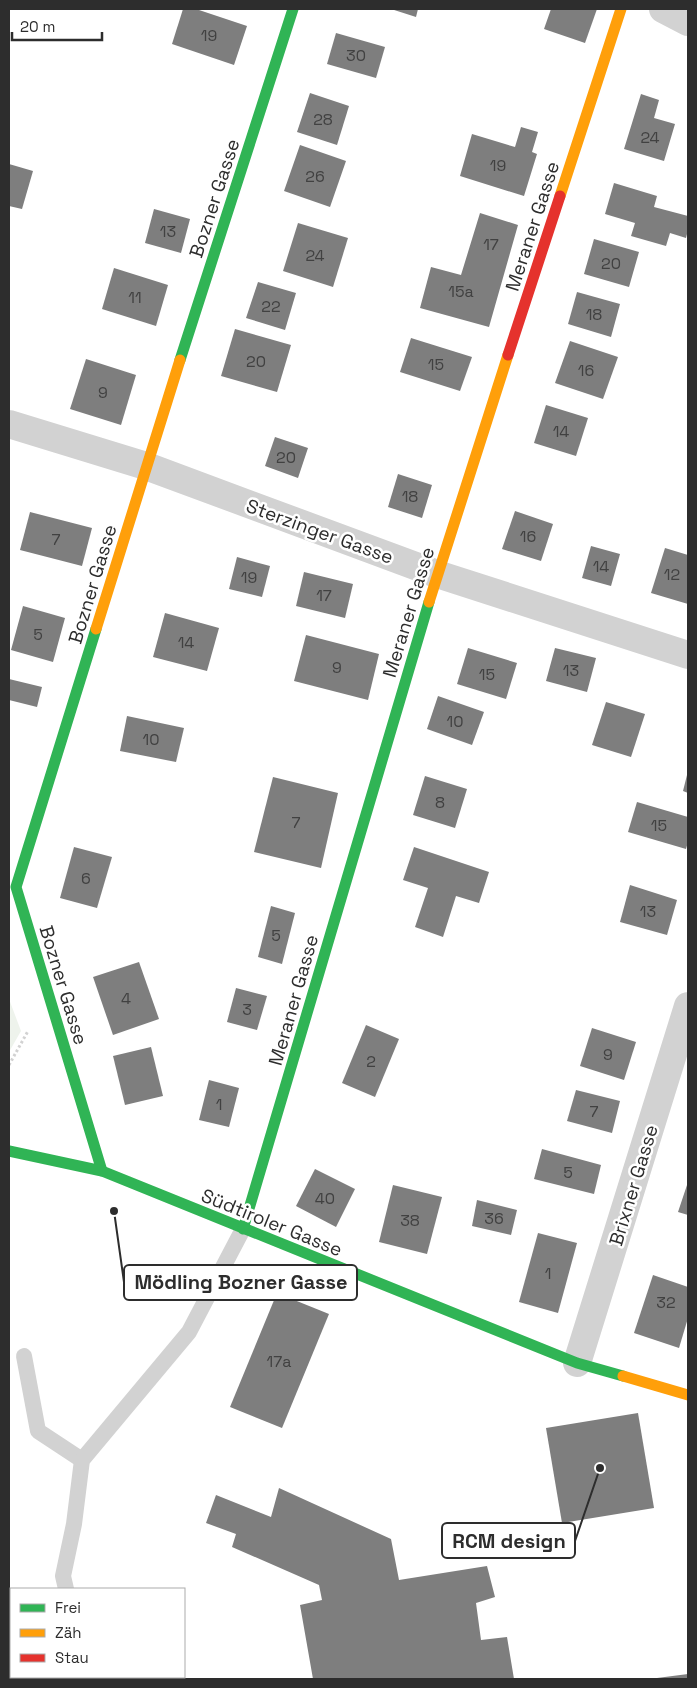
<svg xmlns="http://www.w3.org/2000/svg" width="697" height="1688" viewBox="0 0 697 1688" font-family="'Space Grotesk',sans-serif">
  <rect width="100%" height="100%" fill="#fff"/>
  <path fill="#eef3ec" d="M9,999L21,1031L9,1052Z"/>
  <g fill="#7e7e7e">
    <path d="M183,9H196L247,26L234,65L172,44Z"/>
    <path d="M391,9H418L416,17Z"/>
    <path d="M551,9H597L585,43L544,29Z"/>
    <path d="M336,33L385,47L376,78L327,64Z"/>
    <path d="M310,93L349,106L337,145L297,132Z"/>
    <path d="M641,94L659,100L654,118L675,124L664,161L624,149Z"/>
    <path d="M521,127L538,132L532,152L537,154L524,196L460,176L472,134L515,147Z"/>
    <path d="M300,145L346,161L330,207L284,191Z"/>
    <path d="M9,164L33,171L22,209L9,206Z"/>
    <path d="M614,183L657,196L654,207L688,216V230L686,238L670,233L666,246L631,236L635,223L605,214Z"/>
    <path d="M154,209L190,219L181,253L145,243Z"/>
    <path d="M480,213L518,225L489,327L420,308L431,267L461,275Z"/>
    <path d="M298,223L348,238L333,287L283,271Z"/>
    <path d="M594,239L639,252L629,287L584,274Z"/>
    <path d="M114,268L168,285L156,326L102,309Z"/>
    <path d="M258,282L296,293L285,330L246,318Z"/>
    <path d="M577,292L620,304L611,337L568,324Z"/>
    <path d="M235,329L291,345L277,392L221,376Z"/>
    <path d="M411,338L472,357L460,391L400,372Z"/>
    <path d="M570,341L618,357L603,399L555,383Z"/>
    <path d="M86,359L136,375L121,425L70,409Z"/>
    <path d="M546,405L588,418L576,456L534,443Z"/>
    <path d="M275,437L308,448L298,478L265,466Z"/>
    <path d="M398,474L432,485L422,518L388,507Z"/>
    <path d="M515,511L553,524L541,561L502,549Z"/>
    <path d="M30,512L92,528L82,566L20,550Z"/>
    <path d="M591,546L620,554L611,586L582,578Z"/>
    <path d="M665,548L688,555V604L651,593Z"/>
    <path d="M237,557L270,566L262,597L229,589Z"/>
    <path d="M304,572L353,584L345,618L296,606Z"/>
    <path d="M23,606L65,618L53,662L11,650Z"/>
    <path d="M165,613L219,628L207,671L153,657Z"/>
    <path d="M306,635L379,654L368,700L294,681Z"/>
    <path d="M468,648L517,663L506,699L457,684Z"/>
    <path d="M555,648L596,658L587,692L546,681Z"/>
    <path d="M9,679L42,687L37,707L9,700Z"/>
    <path d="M438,696L484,712L472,745L427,729Z"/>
    <path d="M606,702L645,714L631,757L592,745Z"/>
    <path d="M127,716L184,728L176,762L120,751Z"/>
    <path d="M688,771V793L683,791Z"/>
    <path d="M425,776L467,789L455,828L413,815Z"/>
    <path d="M273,777L338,793L321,868L254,852Z"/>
    <path d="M637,802L688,817V842L686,849L628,832Z"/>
    <path d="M74,847L112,857L97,908L60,898Z"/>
    <path d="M414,847L489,872L479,903L456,896L443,937L415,927L428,888L403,880Z"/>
    <path d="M630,885L677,900L667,935L620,922Z"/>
    <path d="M271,906L295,913L282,964L258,957Z"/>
    <path d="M139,962L159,1019L113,1035L93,977Z"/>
    <path d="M236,988L267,996L257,1030L227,1022Z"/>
    <path d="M366,1025L399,1039L375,1097L342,1083Z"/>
    <path d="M592,1028L636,1042L624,1080L580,1066Z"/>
    <path d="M151,1047L163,1096L125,1105L113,1056Z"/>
    <path d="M209,1080L239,1088L229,1127L199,1120Z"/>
    <path d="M576,1090L620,1101L612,1133L567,1121Z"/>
    <path d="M542,1149L601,1165L594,1194L534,1179Z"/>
    <path d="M315,1169L355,1189L336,1227L296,1206Z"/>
    <path d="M688,1182V1215L678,1212Z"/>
    <path d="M393,1185L442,1197L427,1254L379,1242Z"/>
    <path d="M477,1200L517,1210L511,1235L472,1226Z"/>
    <path d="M538,1233L577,1243L558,1313L519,1302Z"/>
    <path d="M653,1275L688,1287V1318L679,1348L634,1333Z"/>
    <path d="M277,1293L329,1314L282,1428L230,1407Z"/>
    <path d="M638,1413L654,1508L562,1523L546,1428Z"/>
    <path d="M279,1488L391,1539L399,1580L487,1566L495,1597L476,1603L481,1640L507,1637L514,1679H313L300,1605L322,1600L319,1585L232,1547L236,1534L206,1523L216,1495L271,1517Z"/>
    <path d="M688,1674V1679H658L657,1678Z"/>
  </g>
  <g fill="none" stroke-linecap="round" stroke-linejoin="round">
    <path stroke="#d2d2d2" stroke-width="3" stroke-dasharray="2.5 2.5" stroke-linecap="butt" d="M9,1065L28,1031"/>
    <g stroke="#d2d2d2" stroke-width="16">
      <path d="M24,1356L38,1431L82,1460"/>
      <path d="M66,1589L63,1576L74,1524L82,1460L189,1332L243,1229"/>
      <path d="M86,1677L87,1679"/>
    </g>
    <g stroke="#d2d2d2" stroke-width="28">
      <path d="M663,9L688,22"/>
      <path d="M9,424L146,466L437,574L688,655"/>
      <path d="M577,1363L688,1006"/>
    </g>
    <g stroke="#30b455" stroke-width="11">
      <path d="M180,360L293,9"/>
      <path d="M96,629L16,887L102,1171"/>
      <path d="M9,1151L102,1171L577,1363L623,1376"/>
      <path d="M243,1229L429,602"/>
    </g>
    <g stroke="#ff9f0a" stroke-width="11">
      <path d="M560,196L621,9"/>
      <path d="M429,602L508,355"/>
      <path d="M96,629L180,360"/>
      <path d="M623,1376L688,1395"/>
    </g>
    <path stroke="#e5322d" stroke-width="11" d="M508,355L560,196"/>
    <g stroke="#b9b9b9" stroke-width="4" stroke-dasharray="5 4" stroke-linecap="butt">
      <path d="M9,1595L11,1605"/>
      <path d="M9,1667L12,1679"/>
      <path d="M30,1677L31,1679"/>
    </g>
  </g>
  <g text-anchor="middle" stroke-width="5" stroke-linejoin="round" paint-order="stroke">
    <g font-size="16" fill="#414141">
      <text x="209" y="41">19</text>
      <text x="356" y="61">30</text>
      <text x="323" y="125">28</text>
      <text x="650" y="143">24</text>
      <text x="498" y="171">19</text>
      <text x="315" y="182">26</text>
      <text x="168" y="237">13</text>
      <text x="491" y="250">17</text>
      <text x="315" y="261">24</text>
      <text x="611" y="269">20</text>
      <text x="461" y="297">15a</text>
      <text x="135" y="303">11</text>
      <text x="271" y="312">22</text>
      <text x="594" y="320">18</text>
      <text x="256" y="367">20</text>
      <text x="436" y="370">15</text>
      <text x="586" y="376">16</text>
      <text x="103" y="398">9</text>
      <text x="561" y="437">14</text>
      <text x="286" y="463">20</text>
      <text x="410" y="502">18</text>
      <text x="528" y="542">16</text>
      <text x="56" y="545">7</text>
      <text x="601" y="572">14</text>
      <text x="672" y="580">12</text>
      <text x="249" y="583">19</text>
      <text x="324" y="601">17</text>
      <text x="38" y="640">5</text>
      <text x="186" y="648">14</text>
      <text x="337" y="673">9</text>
      <text x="571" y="676">13</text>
      <text x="487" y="680">15</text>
      <text x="455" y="727">10</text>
      <text x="151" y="745">10</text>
      <text x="440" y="808">8</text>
      <text x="296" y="828">7</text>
      <text x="659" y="831">15</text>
      <text x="86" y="884">6</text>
      <text x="648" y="917">13</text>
      <text x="276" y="941">5</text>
      <text x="126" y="1004">4</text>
      <text x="247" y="1015">3</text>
      <text x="608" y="1060">9</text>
      <text x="371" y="1067">2</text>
      <text x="219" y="1110">1</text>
      <text x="594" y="1117">7</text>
      <text x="568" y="1178">5</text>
      <text x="325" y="1204">40</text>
      <text x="494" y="1224">36</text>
      <text x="410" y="1226">38</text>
      <text x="548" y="1279">1</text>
      <text x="666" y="1308">32</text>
      <text x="279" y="1367">17a</text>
    </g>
    <g font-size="19" fill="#2d2d2d" stroke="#fff">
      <text transform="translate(214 198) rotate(-72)" y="7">Bozner Gasse</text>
      <text transform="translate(532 226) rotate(-72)" y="7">Meraner Gasse</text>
      <text transform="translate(320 531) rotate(20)" y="7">Sterzinger Gasse</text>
      <text transform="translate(92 584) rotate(-73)" y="7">Bozner Gasse</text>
      <text transform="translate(408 612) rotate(-73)" y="7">Meraner Gasse</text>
      <text transform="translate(64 985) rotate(73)" y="7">Bozner Gasse</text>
      <text transform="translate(293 1000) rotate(-74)" y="7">Meraner Gasse</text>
      <text transform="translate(633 1185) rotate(-73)" y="7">Brixner Gasse</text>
      <text transform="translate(272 1222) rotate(22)" y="7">Südtiroler Gasse</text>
    </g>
  </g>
  <path fill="none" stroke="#2d2d2d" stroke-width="2" d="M114 1211L124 1282M600 1468L575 1541"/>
  <g fill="#2d2d2d" stroke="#fff" stroke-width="2">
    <circle cx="114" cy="1211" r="5"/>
    <circle cx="600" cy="1468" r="5"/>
  </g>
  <g fill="#fff" stroke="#2d2d2d" stroke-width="2">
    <rect x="124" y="1265" width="233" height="35" rx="5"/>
    <rect x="442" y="1523" width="133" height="35" rx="5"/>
  </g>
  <g font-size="20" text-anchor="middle" font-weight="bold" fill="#2d2d2d">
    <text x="241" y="1289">Mödling Bozner Gasse</text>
    <text x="509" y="1548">RCM design</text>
  </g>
  <rect width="697" height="1688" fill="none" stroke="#2d2d2d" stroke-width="20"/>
  <rect x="10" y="1588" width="175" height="90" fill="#ffffff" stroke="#ababab"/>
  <rect x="20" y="1604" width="25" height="8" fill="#30b455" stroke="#ababab"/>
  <text x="55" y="1613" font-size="15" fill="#2d2d2d">Frei</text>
  <rect x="20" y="1629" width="25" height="8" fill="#ff9f0a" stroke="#ababab"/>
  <text x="55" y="1638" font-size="15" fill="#2d2d2d">Zäh</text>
  <rect x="20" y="1654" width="25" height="8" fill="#e5322d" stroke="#ababab"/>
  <text x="55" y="1663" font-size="15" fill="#2d2d2d">Stau</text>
  <path d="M12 32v8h90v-8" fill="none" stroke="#2d2d2d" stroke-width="2.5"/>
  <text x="20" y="32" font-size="15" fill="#2d2d2d" stroke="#ffffff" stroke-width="4" paint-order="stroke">20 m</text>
</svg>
